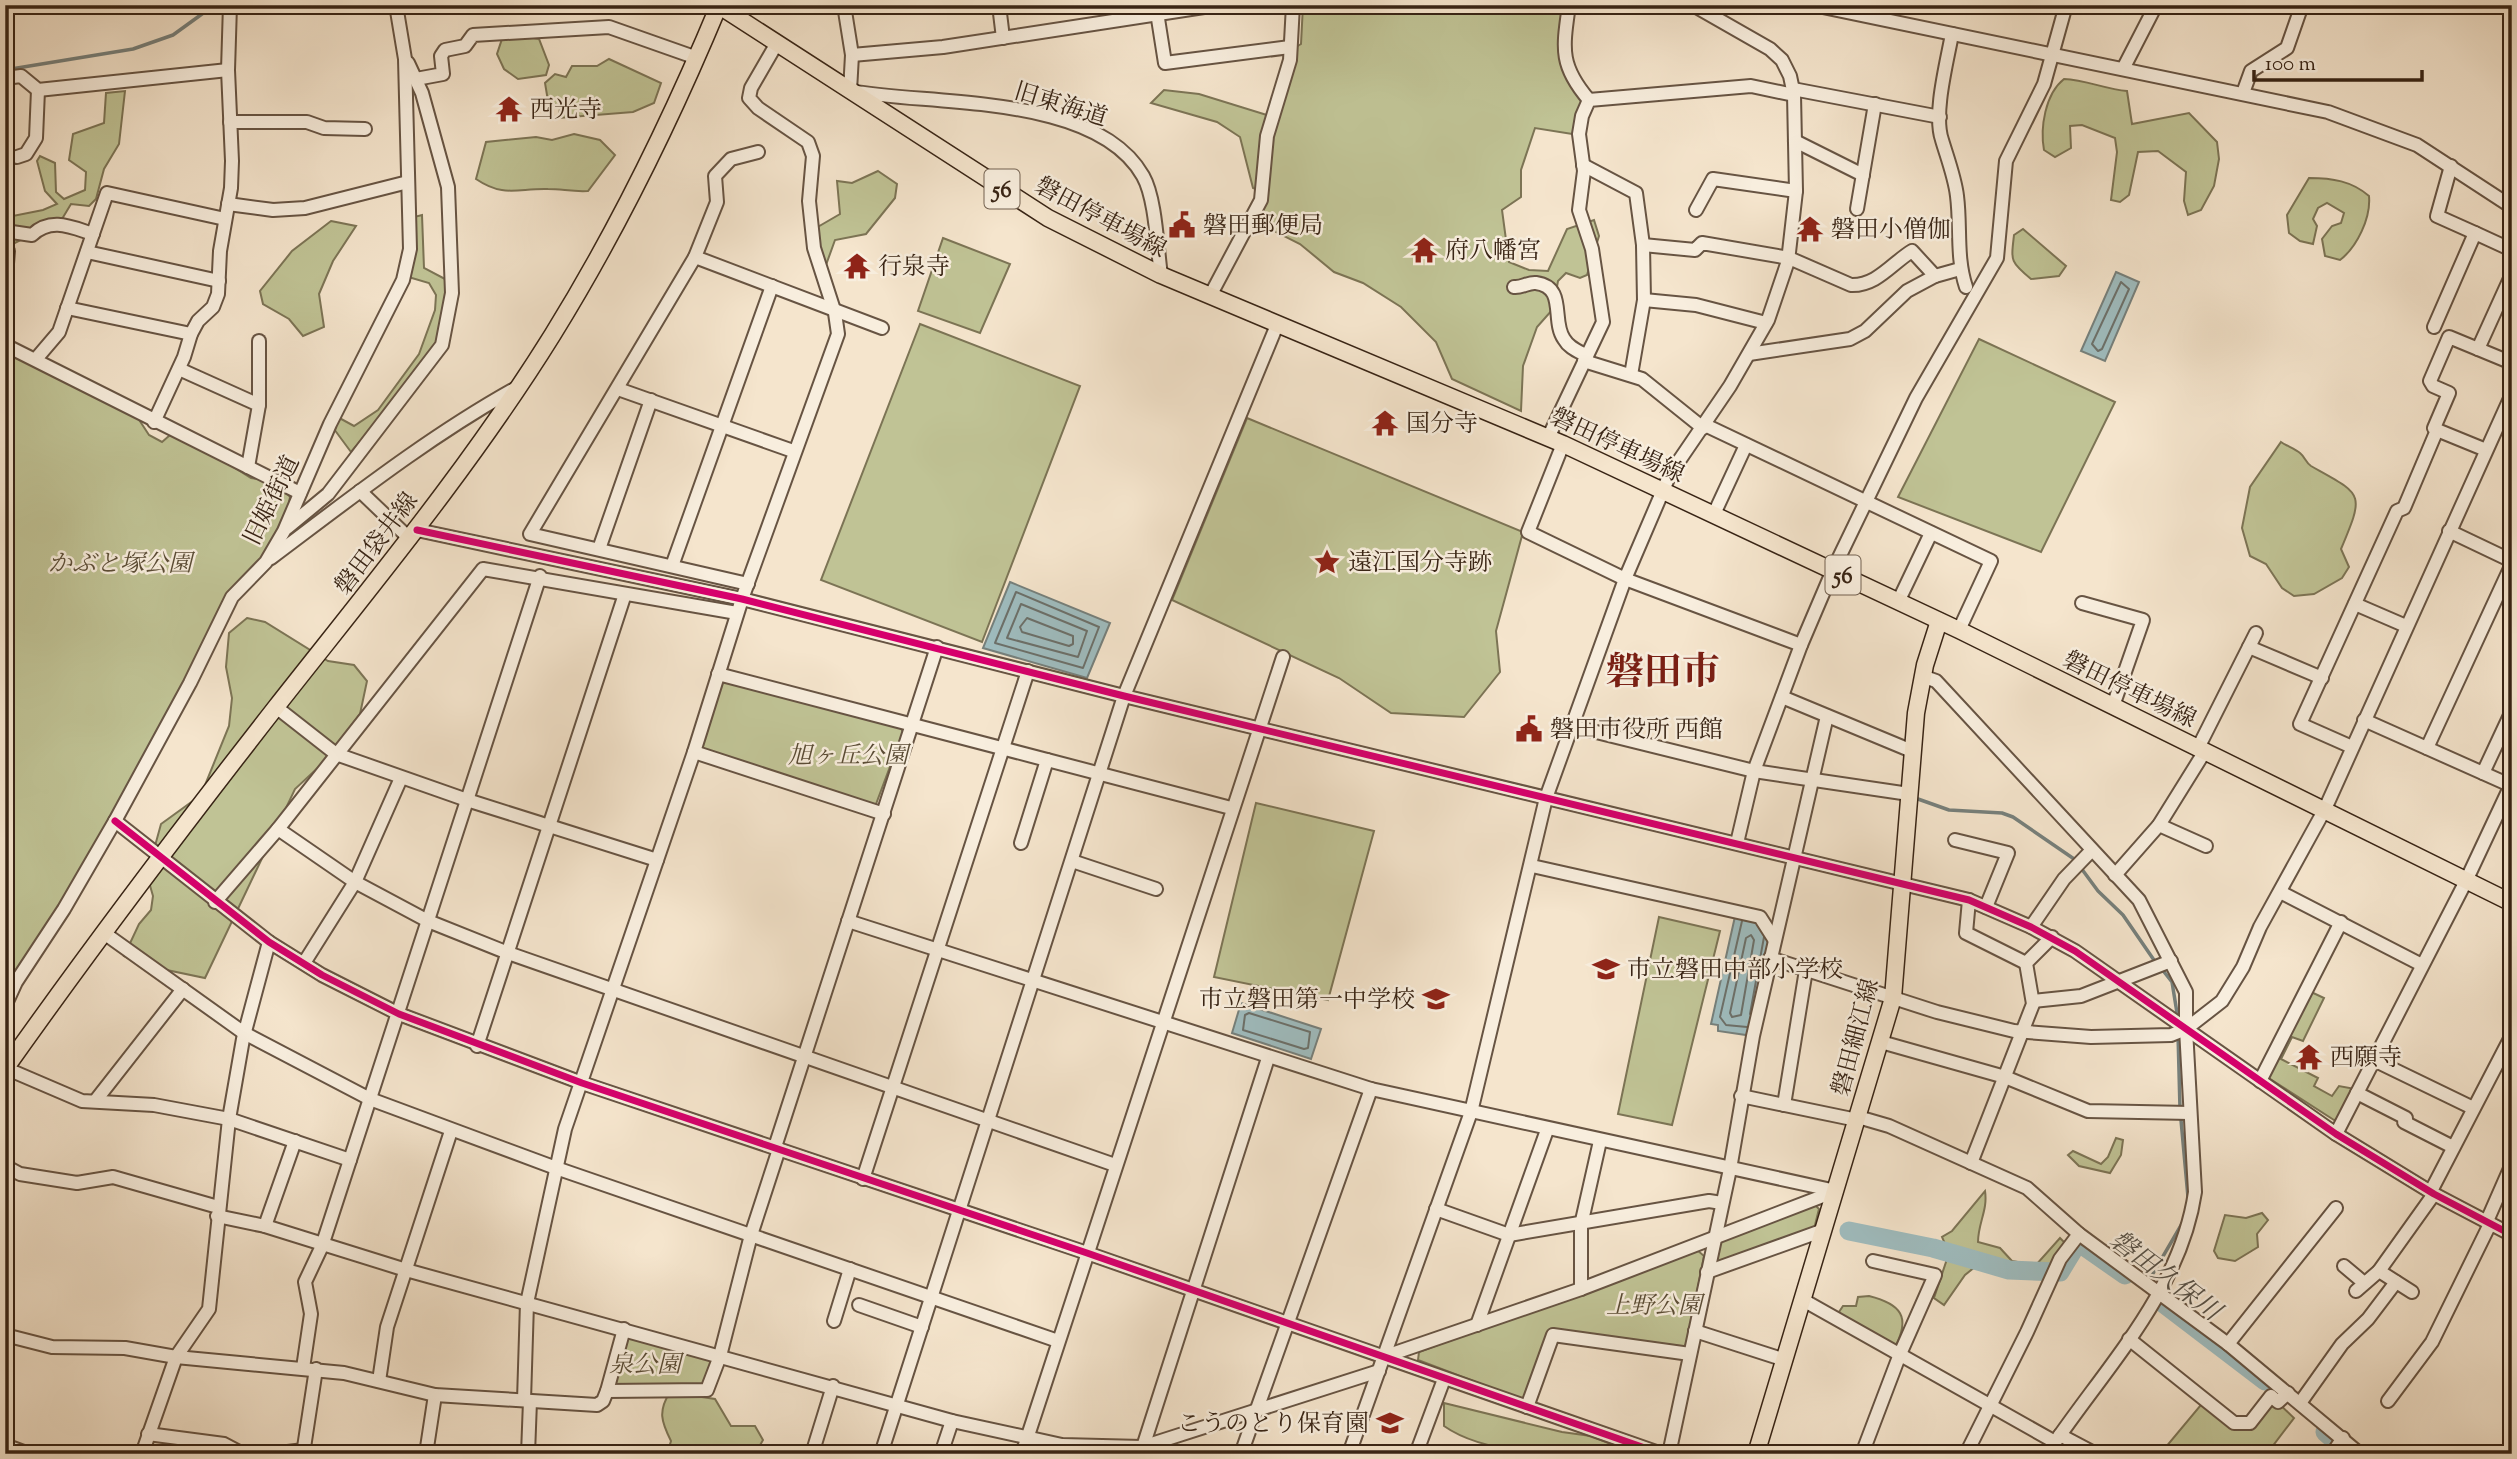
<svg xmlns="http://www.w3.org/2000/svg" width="2517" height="1459" viewBox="0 0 2517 1459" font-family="'Sorts Mill Goudy','Noto Serif JP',serif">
  <rect width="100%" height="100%" fill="#f5e5cd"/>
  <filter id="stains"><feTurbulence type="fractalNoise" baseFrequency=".00286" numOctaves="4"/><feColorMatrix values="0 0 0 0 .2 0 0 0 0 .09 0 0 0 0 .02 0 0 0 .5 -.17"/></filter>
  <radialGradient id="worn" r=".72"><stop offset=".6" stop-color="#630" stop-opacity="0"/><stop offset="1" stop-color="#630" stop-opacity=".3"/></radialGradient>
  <g fill="#c0c395" stroke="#7c7455" stroke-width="2">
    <path d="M1303,5H1565C1558,54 1555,61 1589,100L1582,116L1585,136L1535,128L1521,170V197L1502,210L1509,262L1529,270L1548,271L1567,229L1594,220L1599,236L1587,275L1580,278L1566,273L1558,281L1553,309L1537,327L1523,366L1521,411L1452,379L1436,342L1401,307L1363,283L1334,272L1300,244L1268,228L1243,235L1261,191L1253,188L1240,137L1217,122L1151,103L1164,90L1199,94L1270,116L1291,50L1301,44Z"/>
    <path d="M504,33L539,39L549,65L546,75L518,79L504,69L497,54Z"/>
    <path d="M609,59L661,83L654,103L633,112L559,118L560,107L548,101L545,83L555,74L566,77L572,66H597Z"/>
    <path d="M2064,79C2086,80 2105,89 2127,91L2132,124L2189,113L2217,142L2219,159L2214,186L2201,210L2188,215L2184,201L2186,172L2158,151L2138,152L2129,195L2120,202L2111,200L2117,152L2115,138L2082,125L2070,126L2071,148L2055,157L2044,150C2040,128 2045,94 2064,79Z"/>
    <path d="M125,91L119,144L104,169L96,199L89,206L71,204L62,219L15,243L5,240V210L13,216L43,210L57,204L45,191L37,161L40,156L55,163L56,192L64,199L85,190L86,172L69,160L73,134L104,123L106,93Z"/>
    <path d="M574,134L600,140L615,155L588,191C573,192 562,189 548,189C518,188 504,198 476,179L486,142L536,137L552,140Z"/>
    <path d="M878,171L897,184L895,198L866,234L835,240L826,265L817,253L816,228L840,214L837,181L852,183Z"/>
    <path d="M2309,178C2332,178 2352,181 2369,196C2371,218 2357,247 2340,260L2325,256L2322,239L2332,226L2341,223L2344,213L2327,203L2318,208L2313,219L2317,226L2313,244L2300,241L2289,233L2287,215Z"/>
    <path d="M422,215L424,268L445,279L451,302L432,358L351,452L334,429V415L354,426L378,410L419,354L435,310L436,295L429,283L405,276L414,217Z"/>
    <path d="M331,221L356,226L333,261L319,294L324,327L303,336L289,319L263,304L260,291L292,251Z"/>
    <path d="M2023,229L2066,266L2059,276L2031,279C2010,262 2011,261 2014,235Z"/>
    <path d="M943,238L1010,264L980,333L918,311Z"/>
    <path d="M920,324L1080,386L982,642L821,580Z"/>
    <path d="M1979,339L2115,402L2041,552L1898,497Z"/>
    <path d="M5,351L134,412L149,435L162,442L170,435L189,439L251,478L278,482L290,497L284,531L246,581L5,1012Z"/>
    <path d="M1247,418L1523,532L1496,631L1500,672L1464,717L1391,713L1339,678L1172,600Z"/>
    <path d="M2281,442C2287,446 2295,449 2300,453C2305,457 2306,463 2311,466C2363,495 2365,492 2341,549L2349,567L2342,578L2314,594L2294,596L2282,588L2266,564L2250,556L2242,528L2250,487Z"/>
    <path d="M247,618L265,622L328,661L354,665L367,681L360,714L322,764L295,789L205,978L143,965L124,956L139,924L151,910L153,896L147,875L161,824L201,795L229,726L232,698L226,667L229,633Z"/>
    <path d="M727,681L901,728L903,732L876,804L873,806L702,750L699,745L721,683Z"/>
    <path d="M1256,803L1374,831L1328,1000L1214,977Z"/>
    <path d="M1659,917L1720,931L1672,1125L1618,1114Z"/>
    <path d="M2309,991L2324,998L2303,1041L2292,1037L2281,1059L2318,1078L2314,1086L2332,1096L2339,1086L2355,1089L2340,1119L2334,1120L2267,1077Z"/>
    <path d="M2116,1138L2123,1140L2121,1155L2110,1173L2079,1166L2068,1155L2073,1151L2101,1164L2108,1157Z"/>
    <path d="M1985,1191C1988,1210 1978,1223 1978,1242L2000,1248L2012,1261L2036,1265L2060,1238L2068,1246L2060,1272L2002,1273L1981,1262L1965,1275L1944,1305L1934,1298L1949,1253L1942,1237L1952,1231Z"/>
    <path d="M1814,1204L1819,1209L1814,1229L1715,1264L1718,1241Z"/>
    <path d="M2262,1213L2268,1220L2257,1234L2258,1247L2235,1261L2218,1258L2214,1251L2225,1215L2246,1218Z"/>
    <path d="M1696,1249L1704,1256L1687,1344L1680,1349L1557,1333L1530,1394L1523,1400L1418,1360L1419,1352Z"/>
    <path d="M1869,1296C1901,1304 1911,1317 1895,1347L1837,1315L1843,1306H1856L1858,1297Z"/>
    <path d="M624,1329L714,1354L707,1390L695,1396L715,1399L731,1426H755L763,1440L755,1454H667L671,1441C661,1421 658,1411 670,1392L607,1391Z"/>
    <path d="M2271,1396L2294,1418L2269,1451L2272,1454H2160L2205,1400L2250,1428Z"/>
    <path d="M1444,1403L1562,1432L1591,1436L1636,1454C1576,1454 1491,1459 1444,1426Z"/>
  </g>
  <g fill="#9fbdc0" stroke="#76807c" stroke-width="2">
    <path d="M2116,272L2139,282L2105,361L2081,351Z"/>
    <path d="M1010,582L1110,623L1087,678L983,648Z"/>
    <path d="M1736,912L1756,916L1771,934L1753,1036L1718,1031V1025L1711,1024Z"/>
    <path d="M1241,1003L1321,1029L1311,1059L1232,1033Z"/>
  </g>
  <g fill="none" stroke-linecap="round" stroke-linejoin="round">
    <g stroke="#6c706a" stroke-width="2">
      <path d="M2121,282L2129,289L2102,349L2098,351L2092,344Z"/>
      <path d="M1016,592L1099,627L1083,668L995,643Z"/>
      <path d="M1021,604L1087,631L1078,657L1007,638Z"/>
      <path d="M1027,618L1073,636V644L1069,646L1022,632L1020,627Z"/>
      <path d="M1742,921L1720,1017L1726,1025L1747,1027"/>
      <path d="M1751,935L1754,940L1741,1015L1732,1017L1730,1013L1746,938Z"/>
      <path d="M1249,1013L1310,1032L1308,1048L1304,1049L1243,1030L1245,1015Z"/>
      <path d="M1750,1014L1764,937"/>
    </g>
    <g stroke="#76807c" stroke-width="3.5">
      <path d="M5,70L133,49L173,35L202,14L222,5"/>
      <path d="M1918,799L1949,810L2002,813L2013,817L2077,861"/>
      <path d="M2081,868L2098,891L2123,915L2156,963"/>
      <path d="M2161,968L2172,982L2178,1019"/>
      <path d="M2178,1034L2180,1109L2188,1197"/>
      <path d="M2148,1282L2183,1222"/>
    </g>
    <g stroke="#9fbdc0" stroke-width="19">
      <path d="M1849,1231L1933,1248L2009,1270L2060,1272L2077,1244L2082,1245L2125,1275"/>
      <path d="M2164,1304L2265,1381"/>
      <path d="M2325,1432L2350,1454"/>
    </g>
    <g stroke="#675443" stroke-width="16">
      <g id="minor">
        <path d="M844,5L852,55L850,91C933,106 1096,93 1143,176C1156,199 1157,248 1161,275"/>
        <path d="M999,5L1003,38"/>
        <path d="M1569,5C1563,48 1559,65 1589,100"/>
        <path d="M1813,5L2328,112L2417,145L2512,207"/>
        <path d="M1156,6L1165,63L1290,47"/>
        <path d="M1952,34C1947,62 1933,114 1942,140C1947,157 1955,178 1957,196C1961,227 1956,257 1966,287"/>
        <path d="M852,55L943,47L1217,5"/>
        <path d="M2123,69L2156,5"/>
        <path d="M5,78L21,76L38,90L228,70"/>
        <path d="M416,79L443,74L441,56L445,50L465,46L473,35L609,27L697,58"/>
        <path d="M1793,89L1940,117"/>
        <path d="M2243,93L2251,71L2287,48L2302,5"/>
        <path d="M230,122H307L324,128L365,129"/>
        <path d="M1795,141L1863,175"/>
        <path d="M17,157L26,154L36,138L38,90"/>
        <path d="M1583,165L1636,193L1643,245L1644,300L1631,375"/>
        <path d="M2451,166L2437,216L2475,233"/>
        <path d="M228,204L273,210L305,208L408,182"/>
        <path d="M1857,209L1875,104"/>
        <path d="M1696,210L1713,179L1796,191"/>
        <path d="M5,231L32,235C51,217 71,227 93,234"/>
        <path d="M1643,245L1695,250L1702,243L1789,258L1851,285C1877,286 1892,263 1912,251L1935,276"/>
        <path d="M87,252L219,281"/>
        <path d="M695,257L717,202L715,176L731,159L758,152"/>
        <path d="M1514,287C1522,288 1528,282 1536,283C1567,287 1551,321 1564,339C1569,348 1578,351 1587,356"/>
        <path d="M5,289L8,251"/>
        <path d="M1210,296L1261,200L1267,136L1290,60L1293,5"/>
        <path d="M1644,300L1696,305L1766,323"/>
        <path d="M67,308L191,334"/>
        <path d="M2434,327L2475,233L2512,250"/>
        <path d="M259,341V405"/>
        <path d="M5,345L300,493"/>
        <path d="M2478,349L2512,274"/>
        <path d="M1749,354L1850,339L1865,331L1907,291L1935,276L1960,269"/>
        <path d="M36,359L59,332L107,193L225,219"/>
        <path d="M1584,361L1642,379L1703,428"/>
        <path d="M179,369L259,405L248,467"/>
        <path d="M618,389L793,451"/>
        <path d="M154,422L184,357L191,334L198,321L213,307L218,294L220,251L231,188L232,161L228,70L230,5"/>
        <path d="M1705,425L1991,561L1959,630"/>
        <path d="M2437,430L2434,428L2449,393L2433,386L2430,381L2449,337L2512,363"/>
        <path d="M1548,438L1603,322L1592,249L1579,210L1584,171L1579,134L1582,116L1589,100L1751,86L1794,95"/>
        <path d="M1563,444L1528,532L1625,579L1801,645"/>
        <path d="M360,491L410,539"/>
        <path d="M1714,514L1746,445"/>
        <path d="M287,528L328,494L442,345L452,293L448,187L422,93L408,63"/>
        <path d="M417,530L742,599L1124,696L1969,900L2031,927L2075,951L2336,1134L2434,1194L2512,1235"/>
        <path d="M2449,531L2512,561"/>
        <path d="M599,549L651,400"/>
        <path d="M271,558C351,498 431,435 518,387"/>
        <path d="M672,566L772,286"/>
        <path d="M748,584L530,534L695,257L882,328"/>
        <path d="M1898,602L1931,533"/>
        <path d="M2082,603L2143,620L2113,706"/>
        <path d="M2355,604L2406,626"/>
        <path d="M2249,647L2322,678"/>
        <path d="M718,674L1231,808"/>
        <path d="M1922,676L1936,681L2139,900L2186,992V1029L2195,1192C2180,1294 2102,1371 2047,1454"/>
        <path d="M1782,697L1912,751"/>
        <path d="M276,707L336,754L467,800L657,860"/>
        <path d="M2364,720L2512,786"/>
        <path d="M1572,726L1754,771L1909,794"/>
        <path d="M2352,747L2300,724L2397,511L2404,508L2437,430L2486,450"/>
        <path d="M2198,748L2256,633"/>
        <path d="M2427,748L2512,564"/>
        <path d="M694,752L884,814"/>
        <path d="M2483,773L2512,711"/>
        <path d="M115,821L269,942L322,975L399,1014L582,1083L1087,1253L1662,1454"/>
        <path d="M2159,825L2206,846"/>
        <path d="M278,829L355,882L428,921L508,953L1115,1165"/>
        <path d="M1955,840L2008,853L1986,907"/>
        <path d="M1021,843L1047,760"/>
        <path d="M1737,843L1754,771L1801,645L1833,570L1916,398L1997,258L2006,161L2044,84L2066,5"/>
        <path d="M1072,861L1156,889"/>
        <path d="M1532,866L1760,917L1774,939"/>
        <path d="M2115,875L2159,825L2205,751"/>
        <path d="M2280,892L2422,965"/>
        <path d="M1969,900L1966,933L2026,963"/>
        <path d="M215,902L278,829L483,569L737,613"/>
        <path d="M848,921L1371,1089L1836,1191"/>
        <path d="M2031,927L2064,879L2092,850"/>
        <path d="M104,933L244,1033L370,1099L556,1168L1058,1341"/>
        <path d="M1770,958L1937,1012L2014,1031L2091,1037L2171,1035L2186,1029L2222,1001L2243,967L2260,927L2325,809L2512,394"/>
        <path d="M304,963L355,882L401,778"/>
        <path d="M2033,1001L2081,996L2171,961"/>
        <path d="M5,1006L16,982L64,909L115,821L190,683L232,597L266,562L284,531L330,424L403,280L410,249L405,59L396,5"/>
        <path d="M1881,1042L2005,1077L2088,1111L2190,1113"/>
        <path d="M477,1046L625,594"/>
        <path d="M2376,1061L2473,1108"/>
        <path d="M5,1068L82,1101L154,1105L229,1119L350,1160"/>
        <path d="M2260,1081L2341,922"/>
        <path d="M2357,1093L2406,1118L2404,1122L2453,1147"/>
        <path d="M1741,1096L1857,1120"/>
        <path d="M96,1100L183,989"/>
        <path d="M1784,1105L1806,970"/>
        <path d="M1858,1117L1889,1126L2027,1188L2079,1234L2228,1344L2360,1454"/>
        <path d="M2336,1134L2466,881L2511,785"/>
        <path d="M775,1147L937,647"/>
        <path d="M1971,1163L2033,1004L2026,963L2052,937"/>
        <path d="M5,1166L20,1174L77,1183L113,1177L218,1207"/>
        <path d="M863,1179L1028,671"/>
        <path d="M2431,1191L2512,1035"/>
        <path d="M1436,1209L1509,1235L1709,1201L1722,1203"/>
        <path d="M217,1216L265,1226L406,1270L952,1421L1062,1445L1142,1447L1379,1371"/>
        <path d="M2487,1221L2512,1164"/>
        <path d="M265,1226L295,1141"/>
        <path d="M2344,1266L2363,1282"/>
        <path d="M2379,1271L2434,1194"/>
        <path d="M1707,1272L1824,1230"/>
        <path d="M1581,1289V1225L1600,1141"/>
        <path d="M2356,1291L2379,1271L2412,1292"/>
        <path d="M1803,1300L2055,1442"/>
        <path d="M859,1305L922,1327"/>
        <path d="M834,1321L850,1269"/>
        <path d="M1477,1325L1547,1130"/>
        <path d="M1695,1331L1785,1360"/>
        <path d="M5,1335L52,1347L125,1348L176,1357L344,1373L435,1395L597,1405L603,1401L607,1391L624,1329"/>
        <path d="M2129,1339L2234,1423H2250L2271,1396L2278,1402L2288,1393"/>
        <path d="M2228,1344L2336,1208"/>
        <path d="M1383,1357L1581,1289L1836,1191"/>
        <path d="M303,1368L311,1314L305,1282L322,1246L540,576"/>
        <path d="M379,1381L387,1327L451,1131"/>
        <path d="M607,1391L707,1390L720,1356L751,1235L779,1149"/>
        <path d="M524,1400L527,1303L565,1129L694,752L742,599L838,334L835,313L814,248L809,201L813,156L808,142L758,108L749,98L751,88L777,43"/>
        <path d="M2388,1401L2432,1342L2490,1224"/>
        <path d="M2300,1403L2342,1344L2368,1319L2396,1282"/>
        <path d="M1527,1407L1553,1335L1690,1354"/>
        <path d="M148,1434L224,1444L243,1454"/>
        <path d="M2060,1435L2096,1454"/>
        <path d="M5,1445L29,1454"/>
        <path d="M1142,1450L1268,1058"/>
        <path d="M142,1454L176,1357L209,1309L229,1119L243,1039L269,942"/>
        <path d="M271,1454L304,1450L320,1454"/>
        <path d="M303,1454L316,1369"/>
        <path d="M426,1454L435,1395"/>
        <path d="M528,1454L530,1401"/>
        <path d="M812,1454L833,1386"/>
        <path d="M881,1454L1124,696L1277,325"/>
        <path d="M941,1454L952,1421"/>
        <path d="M1022,1454L1283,657"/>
        <path d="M1241,1454L1371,1089"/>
        <path d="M1349,1454L1471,1112L1546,798L1625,579L1670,474L1730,386L1768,320L1788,261L1796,191L1794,95L1790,76L1782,60L1770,49L1693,5"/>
        <path d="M1416,1454L1444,1379"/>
        <path d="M1669,1454L1730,1169L1753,1036L1827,716"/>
        <path d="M1862,1454L1900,1354L1935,1275L1873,1261"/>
        <path d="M1966,1454L2027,1332L2060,1259L2079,1234"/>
        <path d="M2332,1454L2343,1438"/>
      </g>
    </g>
    <g stroke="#382415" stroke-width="19">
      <g id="major">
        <path d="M718,5L1048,218L1161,275L1563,444L1959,630L2512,903"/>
        <path d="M5,1069C92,946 183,826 276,707C372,585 471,466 553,334C618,229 672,118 719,5"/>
        <path d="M1756,1454L1893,998L1916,713L1925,665L1939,621"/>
      </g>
    </g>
    <use href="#minor" stroke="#f8eede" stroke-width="12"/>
    <use href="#major" stroke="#f5e5cd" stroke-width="16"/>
    <g stroke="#f8eede" stroke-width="11">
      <g id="cycleway">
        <path d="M417,530L742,599L1124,696L1969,900L2031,927L2075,951L2336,1134L2434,1194L2512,1235"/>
        <path d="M115,821L269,942L322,975L399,1014L582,1083L1087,1253L1662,1454"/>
      </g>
    </g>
    <use href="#cycleway" stroke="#d6006c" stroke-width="7"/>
  </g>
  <defs>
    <g id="temple-bare" transform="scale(2.1)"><path d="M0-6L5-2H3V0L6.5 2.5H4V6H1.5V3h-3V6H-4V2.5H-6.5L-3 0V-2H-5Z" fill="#8f2418" stroke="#f8eede" stroke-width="2.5" paint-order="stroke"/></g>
    <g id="civic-bare" transform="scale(2.1)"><path d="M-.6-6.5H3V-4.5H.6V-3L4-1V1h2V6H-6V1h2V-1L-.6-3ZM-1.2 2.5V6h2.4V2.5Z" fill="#8f2418" stroke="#f8eede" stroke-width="2.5" paint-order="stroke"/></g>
    <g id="sight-bare" transform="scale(2.1)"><path d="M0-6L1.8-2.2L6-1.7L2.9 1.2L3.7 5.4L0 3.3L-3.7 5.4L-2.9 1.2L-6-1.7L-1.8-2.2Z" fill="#8f2418" stroke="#f8eede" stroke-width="2.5" paint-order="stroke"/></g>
    <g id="school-bare" transform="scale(2.1)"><path d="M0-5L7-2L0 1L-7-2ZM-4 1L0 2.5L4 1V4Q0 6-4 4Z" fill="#8f2418" stroke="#f8eede" stroke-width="2.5" paint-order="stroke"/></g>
  </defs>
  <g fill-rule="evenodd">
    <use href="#temple-bare" x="509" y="109"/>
    <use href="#civic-bare" x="1182" y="225"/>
    <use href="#temple-bare" x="1810" y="229"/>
    <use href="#temple-bare" x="1424" y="250"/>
    <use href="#temple-bare" x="857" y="266"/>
    <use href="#temple-bare" x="1385" y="423"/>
    <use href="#sight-bare" x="1327" y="562"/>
    <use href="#civic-bare" x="1529" y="729"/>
    <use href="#school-bare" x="1606" y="969"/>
    <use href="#school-bare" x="1436" y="999"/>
    <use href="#temple-bare" x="2309" y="1057"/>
    <use href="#school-bare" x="1390" y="1423"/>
  </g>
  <g text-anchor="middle" stroke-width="5" stroke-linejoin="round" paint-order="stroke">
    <g fill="#f8eede" stroke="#726151" stroke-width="2">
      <rect x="984.5" y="169.5" width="35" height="39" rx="5"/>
      <rect x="1825.5" y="555.5" width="35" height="39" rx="5"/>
    </g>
    <g font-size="23" font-weight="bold" fill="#382415">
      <text x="1002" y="197">56</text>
      <text x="1843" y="583">56</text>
    </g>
    <g font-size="24" fill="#382415" stroke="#f8eede">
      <text transform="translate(1061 104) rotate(17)" y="8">旧東海道</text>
      <text transform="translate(1101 217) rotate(28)" y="8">磐田停車場線</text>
      <text transform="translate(1618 445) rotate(25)" y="8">磐田停車場線</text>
      <text transform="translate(271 500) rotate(-64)" y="8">旧姫街道</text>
      <text transform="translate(376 543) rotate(-53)" y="8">磐田袋井線</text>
      <text transform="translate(2130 689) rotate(26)" y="8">磐田停車場線</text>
      <text transform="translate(1855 1037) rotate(-75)" y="8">磐田細江線</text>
    </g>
    <g font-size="24" fill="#382415" stroke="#f8eede" text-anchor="start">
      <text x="530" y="117">西光寺</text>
      <text x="1203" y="233">磐田郵便局</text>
      <text x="1831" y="237">磐田小僧伽</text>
      <text x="1445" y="258">府八幡宮</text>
      <text x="878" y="274">行泉寺</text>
      <text x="1406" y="431">国分寺</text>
      <text x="1348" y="570">遠江国分寺跡</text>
      <text x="1550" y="737">磐田市役所 西館</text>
      <text x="1627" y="977">市立磐田中部小学校</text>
      <text x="1415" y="1007" text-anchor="end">市立磐田第一中学校</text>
      <text x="2330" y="1065">西願寺</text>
      <text x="1369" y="1431" text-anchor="end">こうのとり保育園</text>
    </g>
    <g font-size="24" font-style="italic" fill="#5a4c35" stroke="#f8eede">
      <text x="120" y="571">かぶと塚公園</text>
      <text x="848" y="763">旭ヶ丘公園</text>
      <text x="1654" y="1313">上野公園</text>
      <text x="645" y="1372">泉公園</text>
    </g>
    <g font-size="26" font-style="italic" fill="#575248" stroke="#f8eede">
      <text transform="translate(2166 1275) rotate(37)" y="9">磐田久保川</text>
    </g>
    <g font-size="38" font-weight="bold" fill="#7a1f14" stroke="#f8eede">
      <text x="1663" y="684">磐田市</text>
    </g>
  </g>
  <rect width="2517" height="1459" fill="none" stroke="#f5e5cd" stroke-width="28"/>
  <rect x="7" y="7" width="2503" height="1445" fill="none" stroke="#382415" stroke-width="3.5"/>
  <rect x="14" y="14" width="2489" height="1431" fill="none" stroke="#382415" stroke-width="2"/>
  <path d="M2254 70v10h168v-10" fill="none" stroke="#382415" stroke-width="3.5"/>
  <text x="2265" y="70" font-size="21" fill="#382415" stroke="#f8eede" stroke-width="5" paint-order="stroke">100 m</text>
  <rect width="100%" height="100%" filter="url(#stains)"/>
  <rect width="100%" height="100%" fill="url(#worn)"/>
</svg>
